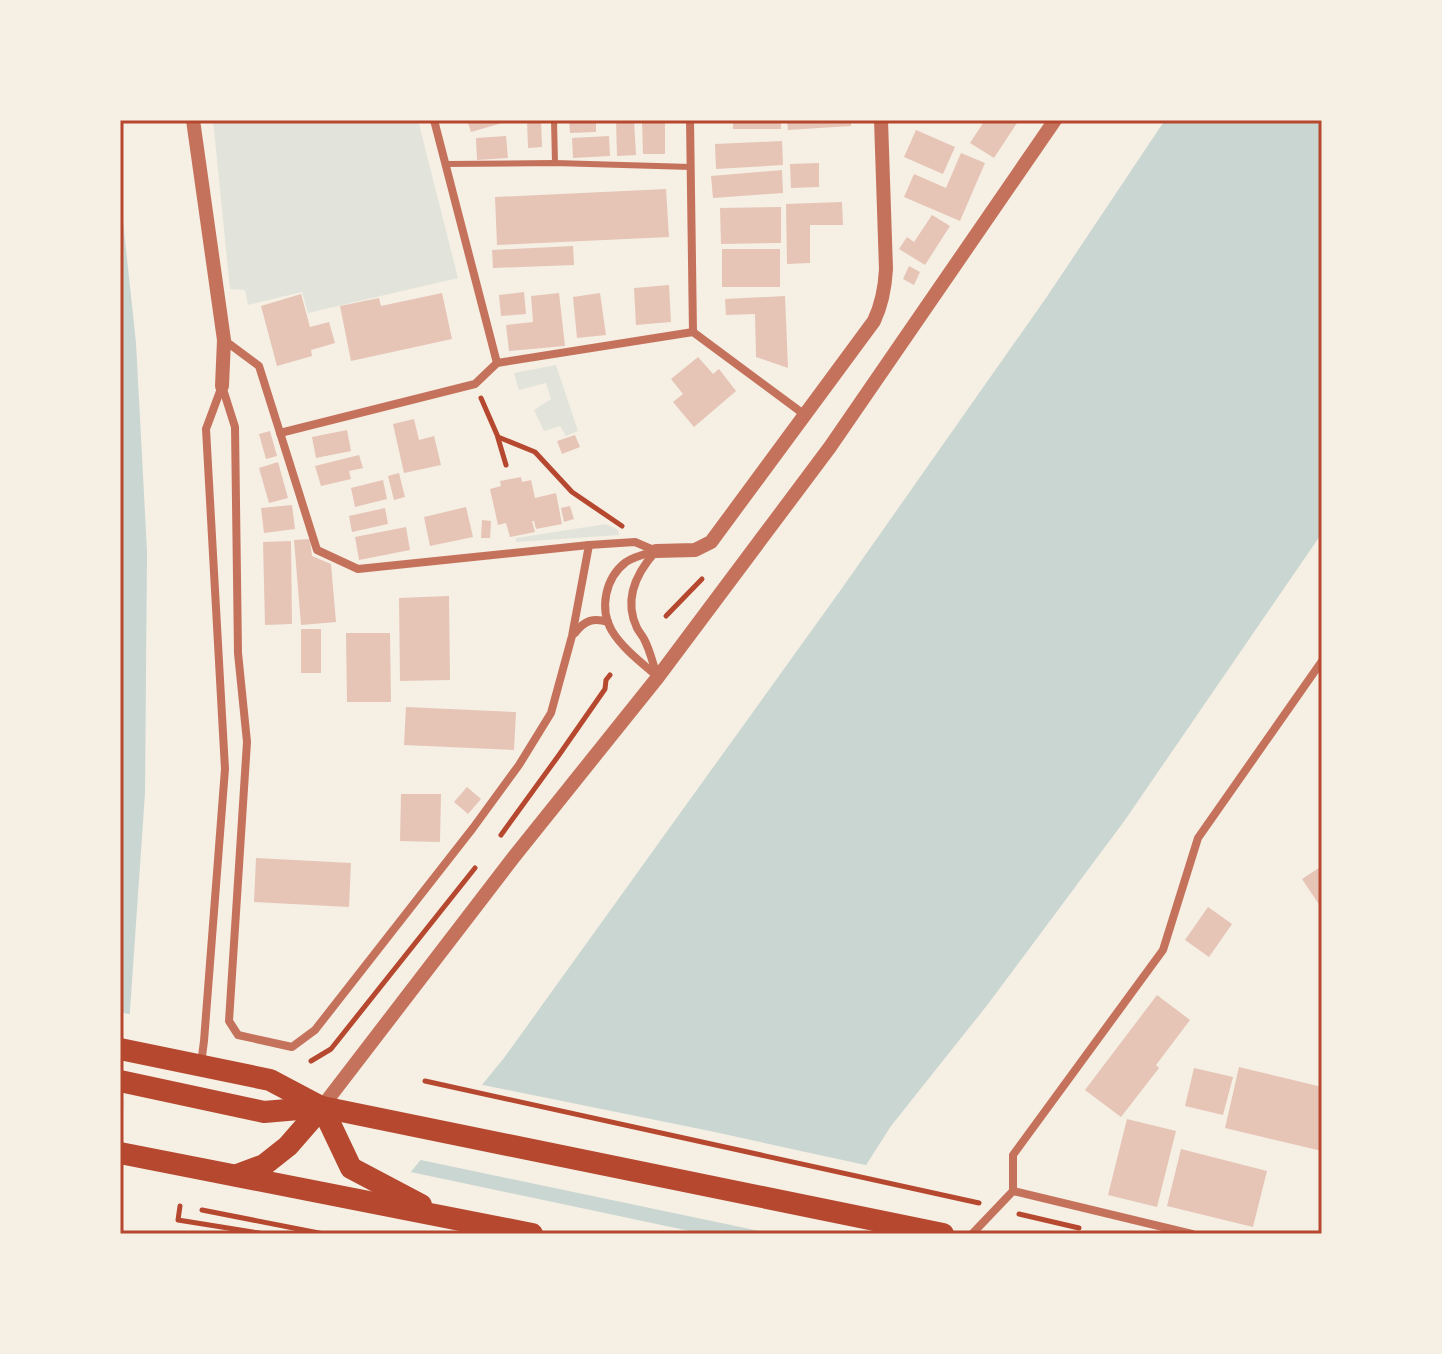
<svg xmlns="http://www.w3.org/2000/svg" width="1442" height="1354" viewBox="0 0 1442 1354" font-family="Lato,sans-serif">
  <rect width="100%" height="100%" fill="#f6efe4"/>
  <g fill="#e2e4dc">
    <path d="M213,120H418L458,278L308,313L302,292L248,305L245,290L230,289Z"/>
    <path d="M556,365L578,431L566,436L560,426L544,431L534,410L551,399L546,383L519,390L514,373Z"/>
    <path d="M606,524L618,530L619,535L516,542V538Z"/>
  </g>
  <g fill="#c9d6d2">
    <path d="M1165,120H1322V533L1125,820L988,1004L891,1126L822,1234H360L504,1058L840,591L1046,298Z"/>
    <path d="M120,193L136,343L147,551L145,793L120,1155Z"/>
  </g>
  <g fill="#f6efe4">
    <path d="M120,1012L133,1015L127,1102L120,1100Z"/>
    <path d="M478,1084L710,1131L870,1166L826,1234H774L416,1159Z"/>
    <path d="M406,1171L704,1234H356Z"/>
  </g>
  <g fill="#e6c5b7">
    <path d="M467,120H509V121L471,132Z"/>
    <path d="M527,120H541L542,147L528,148Z"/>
    <path d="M569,120H596V132L570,133Z"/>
    <path d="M616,120H634L636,155L617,156Z"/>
    <path d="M642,120H665V154H643Z"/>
    <rect x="733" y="120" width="48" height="9"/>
    <path d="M787,120H851V126L788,130Z"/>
    <path d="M985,120H1019L994,158L970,143Z"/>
    <path d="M916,130L955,147L943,174L904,157Z"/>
    <path d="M506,136L508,158L477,160L476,138Z"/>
    <path d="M609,136L610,156L573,158L572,138Z"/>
    <path d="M782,141L783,165L716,169L715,144Z"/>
    <path d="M961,153L985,163L960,221L904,197L914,174L946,188Z"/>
    <path d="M819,163V187L791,188L790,164Z"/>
    <path d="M782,170L783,193L713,198L711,176Z"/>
    <path d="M666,189L669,237L497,245L495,197Z"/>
    <path d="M842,202L843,225H810V263L787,264L786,204Z"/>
    <path d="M781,207V243L721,244L720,208Z"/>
    <path d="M932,215L950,226L925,265L899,249L907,237L914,242Z"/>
    <path d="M573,246L574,265L493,268L492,250Z"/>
    <rect x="722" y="249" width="58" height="38"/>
    <path d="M909,266L920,272L914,285L903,279Z"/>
    <path d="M669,285L671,322L636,325L634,288Z"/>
    <path d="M524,292L526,314L501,316L499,295Z"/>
    <path d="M442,293L452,339L351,361L340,306L379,298L381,306Z"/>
    <path d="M559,293L565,346L509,351L506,325L533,322L531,296Z"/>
    <path d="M600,293L606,335L577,338L573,297Z"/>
    <path d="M301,294L310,327L329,322L335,343L311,350L312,356L277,366L261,306Z"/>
    <path d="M785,296L788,368L756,357L755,314L726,315L725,299Z"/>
    <path d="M698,357L713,374L719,369L736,391L694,427L673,402L683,394L671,379Z"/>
    <path d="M414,419L419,440L434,436L441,465L404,473L393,424Z"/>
    <path d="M347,430L351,451L316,458L312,437Z"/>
    <path d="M270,431L277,456L266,459L259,434Z"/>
    <path d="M575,435L580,447L562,454L557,441Z"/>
    <path d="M359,455L363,468L349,471L351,479L321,486L315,466Z"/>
    <path d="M278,462L288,498L269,503L259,468Z"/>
    <path d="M399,473L405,497L394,500L388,476Z"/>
    <path d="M521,477L522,482L531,480L535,498L556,493L562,524L536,529L534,521H532L535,532L510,537L506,523L498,525L490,489L501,486L500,481Z"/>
    <path d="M383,480L387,499L355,507L351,488Z"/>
    <path d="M292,505L295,529L264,533L261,508Z"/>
    <path d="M570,506L574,519L564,522L561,508Z"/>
    <path d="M466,507L473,537L430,546L424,517Z"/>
    <path d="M385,508L388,524L352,532L349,516Z"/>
    <path d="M482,520L491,521L490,538H481Z"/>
    <path d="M406,527L410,550L359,560L355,537Z"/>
    <path d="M310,539L312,556L331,564L336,622L301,625L294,540Z"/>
    <path d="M291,541L292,624L265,625L263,542Z"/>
    <path d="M449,596L450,680L400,681L399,598Z"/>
    <rect x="301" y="629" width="20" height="44"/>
    <path d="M346,633H390L391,702H347Z"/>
    <path d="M406,707L516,712L514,750L404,745Z"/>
    <path d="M467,787L481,799L468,814L454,802Z"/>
    <path d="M401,794H441L440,842L400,841Z"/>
    <path d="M256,858L351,863L349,907L254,902Z"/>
    <path d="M1322,866V909L1302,879Z"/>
    <path d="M1208,907L1232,924L1209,957L1185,940Z"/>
    <path d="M1157,995L1190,1020L1156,1065L1159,1068L1121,1117L1085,1090Z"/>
    <path d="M1239,1067L1322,1087V1151L1225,1128Z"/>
    <path d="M1194,1068L1233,1077L1223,1115L1185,1106Z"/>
    <path d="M1127,1119L1176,1131L1157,1207L1108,1195Z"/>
    <path d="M1181,1149L1267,1171L1253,1227L1167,1206Z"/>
  </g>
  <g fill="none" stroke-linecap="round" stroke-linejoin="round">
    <g stroke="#b5482f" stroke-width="5">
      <path d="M481,398L498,437L535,452L572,492L622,526"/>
      <path d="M498,438L506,465"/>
      <path d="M666,616L702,579"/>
      <path d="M501,835L559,755L605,689L606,680L610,675"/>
      <path d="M311,1061L331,1049L475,868"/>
      <path d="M425,1081L979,1203"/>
      <path d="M180,1206L178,1220L265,1234"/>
      <path d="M202,1210L324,1234"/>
      <path d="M1019,1214L1079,1228"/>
    </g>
    <g stroke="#c5725c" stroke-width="6">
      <path d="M554,120L555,163"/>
      <path d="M445,164L555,163L691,167"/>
    </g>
    <g stroke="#c5725c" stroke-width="8">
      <path d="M434,120L497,363"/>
      <path d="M690,120L693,332"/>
      <path d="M224,340L259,366L317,550L358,569L589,545L635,542L656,551"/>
      <path d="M222,386L235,427L238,653L247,742L229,1021L238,1035L292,1047L315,1030L473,828L519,765L551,713L572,636L589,545"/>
      <path d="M280,433L475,384L497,363L693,332L805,415"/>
      <path d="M656,551C646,554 635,556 626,562C605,578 599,609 612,631C623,649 642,663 658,677"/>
      <path d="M656,551C637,572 623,599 637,628C639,632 642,635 644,639C650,650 653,664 657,676"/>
      <path d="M575,633C584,621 593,617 608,622"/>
      <path d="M201,1064L204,1041L225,769L206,429L222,386"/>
      <path d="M1013,1191L1192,1234"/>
      <path d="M972,1234L1013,1191V1155L1163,950L1198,838L1322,661"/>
    </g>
    <g stroke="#c5725c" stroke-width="14">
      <path d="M193,120L224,340L222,386"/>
      <path d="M656,551L695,550L711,542L874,321C882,304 885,288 886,269L881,120"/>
      <path d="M322,1107L513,858L658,677L830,447L1055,120"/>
    </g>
    <g stroke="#b5482f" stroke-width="22">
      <path d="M120,1049L270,1080L321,1107"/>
      <path d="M120,1081L264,1112L322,1107L943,1234"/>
      <path d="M322,1107L351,1168L421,1205"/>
      <path d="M120,1153L532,1234"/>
      <path d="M237,1175L264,1165L288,1146L322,1107"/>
    </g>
  </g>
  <rect width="1442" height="1354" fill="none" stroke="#f6efe4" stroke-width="244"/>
  <rect x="122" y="122" width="1198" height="1110" fill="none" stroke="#b5482f" stroke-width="3"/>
</svg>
